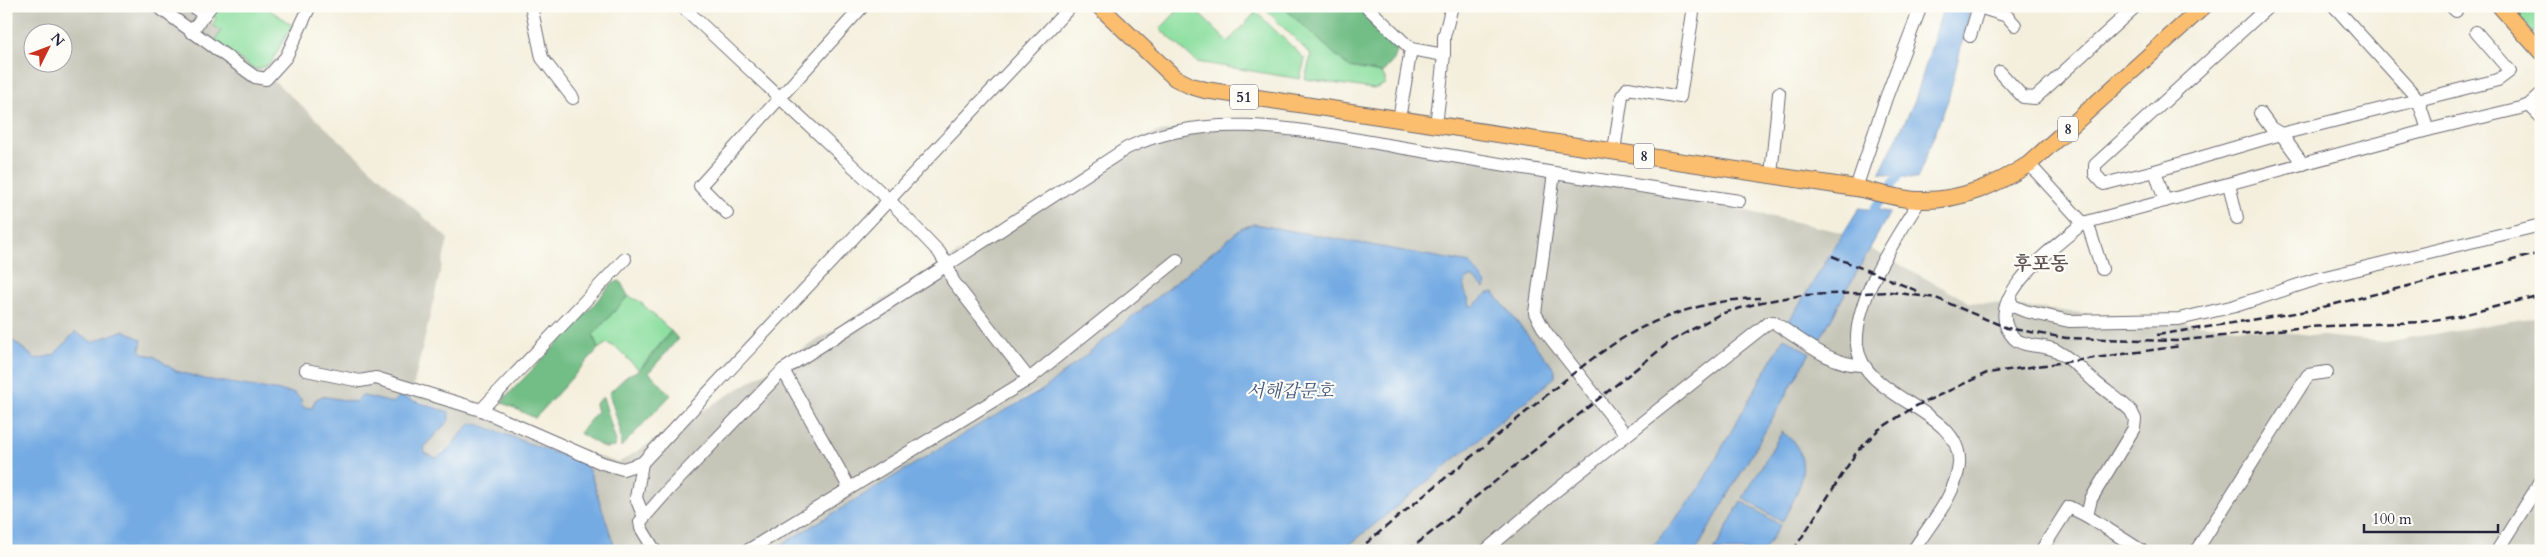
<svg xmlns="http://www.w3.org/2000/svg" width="2547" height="557" viewBox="0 0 2547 557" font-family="Cardo,'Noto Serif KR',serif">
  <rect width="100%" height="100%" fill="#fdfcf7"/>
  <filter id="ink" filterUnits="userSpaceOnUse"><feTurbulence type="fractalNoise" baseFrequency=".02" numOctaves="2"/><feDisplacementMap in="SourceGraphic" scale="10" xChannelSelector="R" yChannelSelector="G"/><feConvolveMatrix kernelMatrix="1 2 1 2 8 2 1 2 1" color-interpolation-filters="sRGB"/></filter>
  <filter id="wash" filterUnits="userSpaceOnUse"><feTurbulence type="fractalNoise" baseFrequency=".0096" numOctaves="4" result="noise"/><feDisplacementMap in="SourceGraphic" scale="20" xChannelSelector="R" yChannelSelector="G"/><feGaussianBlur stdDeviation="1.12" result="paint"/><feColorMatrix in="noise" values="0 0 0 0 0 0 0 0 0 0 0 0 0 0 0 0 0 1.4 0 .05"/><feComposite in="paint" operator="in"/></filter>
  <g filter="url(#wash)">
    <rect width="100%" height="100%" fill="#f4efdd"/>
    <path fill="#c5c5b8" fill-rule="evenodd" d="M6,6H192L448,239L412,392L618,463L1153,133L1233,122L1545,166L1840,232L1969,302L2385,342L2541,316V551H1342L1551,381L1555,377V370L1494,293L1470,306L1463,289L1466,279L1472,277L1482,287L1486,282L1470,263L1249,225L1044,389L1036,391L982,423L771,551H616L602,506L579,462L475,423L435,458L424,453V447L449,420L441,408L406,396L394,403L364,396L355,402L315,400L312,408H308L303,407L301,399L294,393L198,377L6,538ZM32,32H62V62H32Z"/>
    <g fill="#8ddfa0" stroke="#58806e">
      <path d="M216,6H264L292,25L271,63L259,69L252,68L215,41L221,31L212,25L216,18L210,14Z"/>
      <path d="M1182,6H1191L1228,42L1256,12L1305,59L1300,79L1197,62L1160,29Z"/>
      <path d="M1262,6H1282L1349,67L1382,73L1385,78V84L1374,89L1305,79L1311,55Z"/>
      <path d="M2510,6H2541V41Z"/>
      <path d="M628,296L639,301L671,331L639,370L617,348L607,343L598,349L593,335Z"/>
    </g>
    <g fill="#72be86" stroke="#4a7060">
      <path d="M1282,6H1361L1400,42L1394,60L1382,73L1349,67Z"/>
      <path d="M620,281L628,296L593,335L598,349L540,413L535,418L501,402L584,316L612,283Z"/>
      <path d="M671,331L678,339L649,372L671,395L621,447L620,429L609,393L628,375L639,370L646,363Z"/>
      <path d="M603,397L616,442L614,447L605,448L579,433L597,412L595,404Z"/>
    </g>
    <g fill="#75abe3" stroke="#4c668f">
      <path d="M1944,6H1971L1948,100L1917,179L1880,173L1915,100Z"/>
      <path d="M1859,208L1890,212L1820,339L1789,321Z"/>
      <path d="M1254,224L1470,263L1487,285L1484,288L1472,277L1466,279C1460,290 1470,298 1470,306H1473L1488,293H1494L1555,370V377L1342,551H771L982,423L1044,389L1242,228Z"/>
      <path d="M124,330L142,340L140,349L144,354L154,356L176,371L205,379L294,393L301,399L302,407L312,408L315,400L322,396L355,402L361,396H364L393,403L400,396L449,412V420L424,447V453L436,458L446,451L470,424L475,423L579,462L585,465L590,472L616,551H6V335L36,359L54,355L75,332L92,342Z"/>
      <path d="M1784,338L1810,353L1696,551H1649L1697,492Z"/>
      <path d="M1782,432C1818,457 1799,491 1782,522L1743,498Z"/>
      <path d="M1741,501L1780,525L1764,551H1714Z"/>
    </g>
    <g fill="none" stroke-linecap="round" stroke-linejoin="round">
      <path stroke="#75abe3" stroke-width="9" d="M1874,209L1906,166"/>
    </g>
  </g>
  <g filter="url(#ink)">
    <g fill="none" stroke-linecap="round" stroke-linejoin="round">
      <g stroke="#6c6a74" stroke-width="14">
        <g id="minor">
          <path d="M157,6L255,77L266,79L286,57L310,6"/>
          <path d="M192,6L204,15"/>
          <path d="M531,6L542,58L573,98"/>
          <path d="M682,6L890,201L939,252L947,265L1127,148C1209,108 1307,131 1393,146C1446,155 1500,164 1554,173"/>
          <path d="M1366,6L1411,49"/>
          <path d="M2269,6L2095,165V174L2104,184L2155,171L2281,134L2498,80L2510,71L2476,32"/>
          <path d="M2334,6L2418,99L2428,130"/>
          <path d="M2451,6L2456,11"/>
          <path d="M1979,7L2007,16L2015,25"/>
          <path d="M191,32L211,6"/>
          <path d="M1970,36L1979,6"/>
          <path d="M1444,55V37L1452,6"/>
          <path d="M2000,72L2023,97L2035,98L2136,6"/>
          <path d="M2529,105L2541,117"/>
          <path d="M2260,113L2271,128L2281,134L2303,164"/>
          <path d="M1399,119L1411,49L1444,55L1436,126"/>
          <path d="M1614,151L1622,96L1628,88L1680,97L1694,6"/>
          <path d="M2029,164L2083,223L2428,130L2521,108L2529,105L2541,94"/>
          <path d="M2155,171L2165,201"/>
          <path d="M1771,175L1779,93"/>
          <path d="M2229,184L2237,218"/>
          <path d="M1856,188L1886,98L1921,6"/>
          <path d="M727,213L700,186L863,6"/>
          <path d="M2087,222L2102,269"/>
          <path d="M2083,223C2059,244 1977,300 2014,338C2024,348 2045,344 2057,351C2072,359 2083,371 2095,382C2107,392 2120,400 2131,411L2135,419L2134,428L2091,499L2087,516L2142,551"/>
          <path d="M2009,298L2013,306L2025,311L2069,321L2179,319L2235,306L2317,279L2541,225"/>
          <path d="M306,370L360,381L376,378L412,389L481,410L602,463L623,469L642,463L1071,6"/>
          <path d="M783,370L849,487"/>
          <path d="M481,410L625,259"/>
          <path d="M1626,435L1545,331L1535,313L1554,173L1739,201"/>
          <path d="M642,463L636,498L644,517"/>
          <path d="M655,551L641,528L640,522L669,489L783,370L947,265L953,281L1029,379"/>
          <path d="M747,551L1029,379L1177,260"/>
          <path d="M1485,551L1557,490L1768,323L1773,322C1801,339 1830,366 1863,365"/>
          <path d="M1913,551C1929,525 1956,496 1959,464C1963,409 1862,400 1857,345C1854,299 1896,238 1920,200"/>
          <path d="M2041,551L2069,507L2087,516"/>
          <path d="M2196,551L2308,375L2327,372"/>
          <path d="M2497,551L2541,481"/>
        </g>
      </g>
      <g stroke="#6c6a74" stroke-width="18">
        <g id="major">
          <path d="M1099,6L1175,78L1191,86L1205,90L1856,188C1877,192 1900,200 1921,200C1961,201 1996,185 2029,164L2204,6"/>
          <path d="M2500,6L2541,52"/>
        </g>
      </g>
      <use href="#minor" stroke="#fff" stroke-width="12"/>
      <use href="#major" stroke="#fbbd6e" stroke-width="16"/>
      <g stroke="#22223b" stroke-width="2.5" stroke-dasharray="8 4" stroke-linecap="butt">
        <path d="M1832,256L1920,292"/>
        <path d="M2157,335L2307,311L2541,253"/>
        <path d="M1357,551C1413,504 1470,458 1526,412C1563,382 1601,348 1643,327C1679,310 1719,299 1760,298"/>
        <path d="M1408,551L1671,341L1720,314L1762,302L1803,295L1891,292L1936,298L2007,328L2066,338L2176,341L2306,327L2421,322L2459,316L2541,295"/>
        <path d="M1793,551L1856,453L1878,430L1914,407L1987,373L2181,346"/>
      </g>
    </g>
  </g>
  <g text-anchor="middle" stroke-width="4.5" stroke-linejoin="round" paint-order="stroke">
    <g fill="#fdfcf7" stroke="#646373" stroke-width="1">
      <rect x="1230" y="84.5" width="28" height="25" rx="4"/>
      <rect x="2058" y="116.5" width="20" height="25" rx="4"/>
      <rect x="1634" y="143.5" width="20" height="25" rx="4"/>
    </g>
    <g font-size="15" font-weight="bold" fill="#22223b">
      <text x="1244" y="102">51</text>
      <text x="2068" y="134">8</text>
      <text x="1644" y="161">8</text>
    </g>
    <g font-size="18" font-style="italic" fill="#43597e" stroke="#fdfcf7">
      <text x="1290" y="397">서해갑문호</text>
    </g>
    <g font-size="19" font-weight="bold" fill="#605455" stroke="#fdfcf7">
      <text x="2041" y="270">후포동</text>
    </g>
  </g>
  <rect width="2547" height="557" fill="none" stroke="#fdfcf7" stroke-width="25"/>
  <g transform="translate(48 48) rotate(48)"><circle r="24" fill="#fdfcf7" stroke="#a5a5ac"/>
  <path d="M0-4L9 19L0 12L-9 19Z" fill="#c8321e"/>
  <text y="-8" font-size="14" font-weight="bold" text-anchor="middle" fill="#22223b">N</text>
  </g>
  <path d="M2364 524v8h134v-8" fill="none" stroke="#22223b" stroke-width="2.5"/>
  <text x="2372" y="524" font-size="15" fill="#22223b" stroke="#fdfcf7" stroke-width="4" paint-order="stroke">100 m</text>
</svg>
